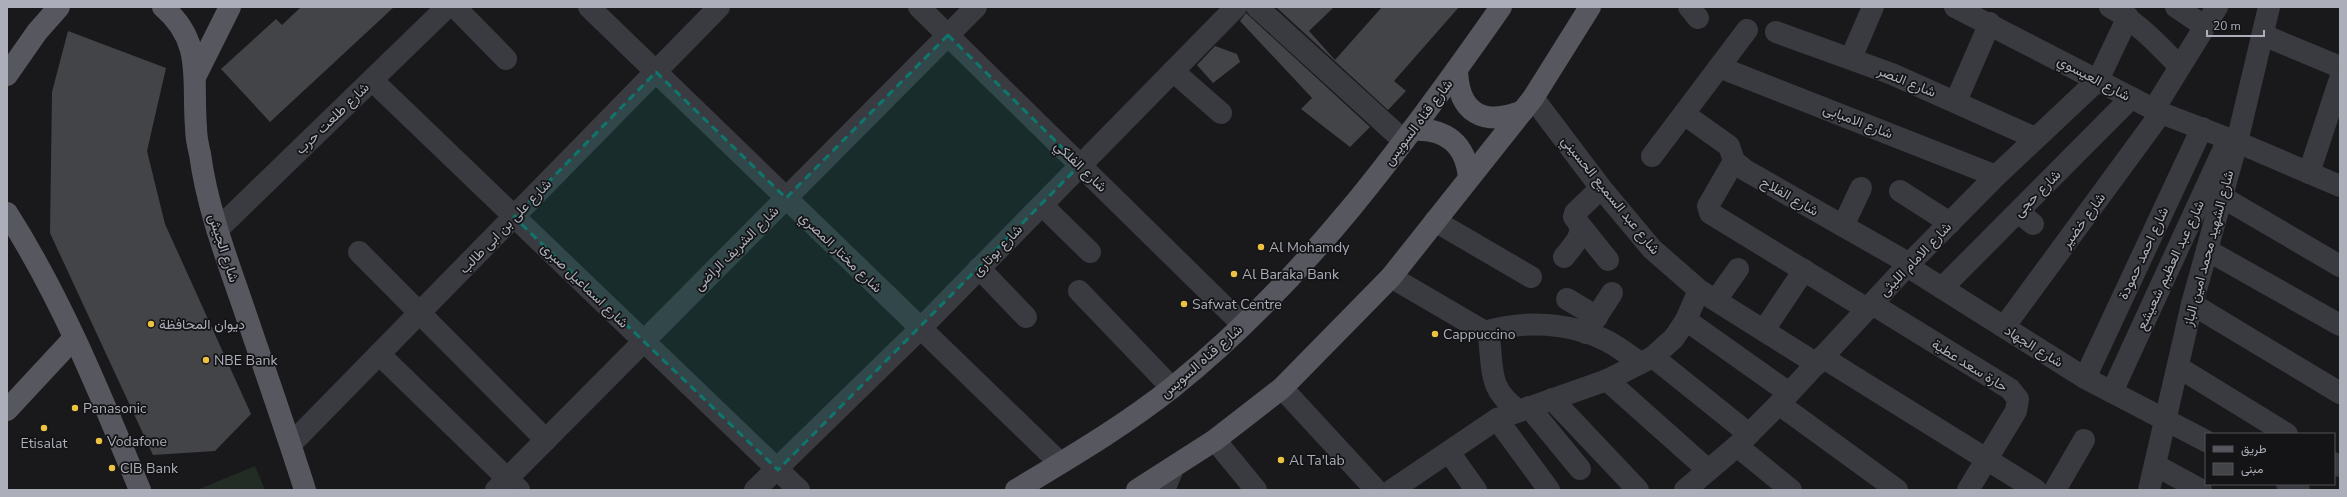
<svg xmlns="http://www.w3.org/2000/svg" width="2347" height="497" viewBox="0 0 2347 497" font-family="'Nunito Sans',Vazirmatn,sans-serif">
  <rect width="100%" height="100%" fill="#19191b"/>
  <path fill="#232b25" d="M255,466L265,490H197Z"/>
  <g fill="#434448">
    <path d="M301,7H394L270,122L221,69L276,19L282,25Z"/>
    <path d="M1276,7H1334L1309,31L1335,60L1382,7H1459L1394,81L1406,91L1388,110Z"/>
    <path d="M1246,13L1370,127L1350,147L1301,109L1312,98L1240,21Z"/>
    <path d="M68,31L166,68L147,151L165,224L251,414L215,451L153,455L50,233L52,92Z"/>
    <path d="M1215,46L1237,54L1240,62L1213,83L1197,65Z"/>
  </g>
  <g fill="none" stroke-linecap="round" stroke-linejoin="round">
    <g stroke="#3a3b40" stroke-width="22">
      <path d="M455,7L506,59"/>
      <path d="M589,7L1060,463"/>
      <path d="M919,7L1243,325"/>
      <path d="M1257,7L1404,141"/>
      <path d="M1689,7L1698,18"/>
      <path d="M1955,7L2161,113L2237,142L2340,186"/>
      <path d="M2110,7C2137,22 2158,44 2179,66"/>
      <path d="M2176,7L2204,26"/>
      <path d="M1776,32L1892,74L2035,138"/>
      <path d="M2263,35L2340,67"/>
      <path d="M1851,58L1873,7"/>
      <path d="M1719,67L1996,176"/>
      <path d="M1173,71L1221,113"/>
      <path d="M372,80L799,490"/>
      <path d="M1533,98L1601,188L1652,249L1699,290L1817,364"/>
      <path d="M1956,101L1990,23"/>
      <path d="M2154,109L2217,7"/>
      <path d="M1684,114L1729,146L1734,161L1745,170L1910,264"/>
      <path d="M1652,156L1747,30"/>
      <path d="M1734,161L1708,206L1710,213L1867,309"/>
      <path d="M2309,173L2340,79"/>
      <path d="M1900,191L1950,223"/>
      <path d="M2222,197L2340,266"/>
      <path d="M1042,205L1090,252"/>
      <path d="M2018,212L2033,224"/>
      <path d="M1435,221L1531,277"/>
      <path d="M1580,225L1608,260"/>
      <path d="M1843,226L1861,188"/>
      <path d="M217,230L447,7"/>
      <path d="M2207,250L2340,325"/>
      <path d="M359,252L546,440"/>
      <path d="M1564,257C1573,245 1589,232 1574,217L1575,213L1601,188"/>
      <path d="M1907,266L2085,378L2206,441"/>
      <path d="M979,268L1026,317"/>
      <path d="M1391,277L1485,332L1489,337C1493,370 1488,389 1518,410"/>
      <path d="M1942,288L2131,98"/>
      <path d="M1079,291L1172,388"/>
      <path d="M1567,299L1597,317"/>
      <path d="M1716,300L1738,269"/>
      <path d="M1872,304L2010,389L2018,399L2016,411L1968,490"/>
      <path d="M2192,304L2340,393"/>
      <path d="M1686,320L1789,393"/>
      <path d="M2004,327L2161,113"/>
      <path d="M1764,330L1804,270"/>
      <path d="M1485,332C1524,320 1570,322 1607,341C1619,347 1630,356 1640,363"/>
      <path d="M1586,333L1612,293"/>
      <path d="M379,354L519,490"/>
      <path d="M1653,357L1749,434"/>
      <path d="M1822,357L2036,490"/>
      <path d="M2178,367L2287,434"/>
      <path d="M2085,378L2202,128"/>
      <path d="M1607,380L1708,470"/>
      <path d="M1282,388L1376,490"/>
      <path d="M2112,392L2225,146"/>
      <path d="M1552,399L1638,490"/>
      <path d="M1779,404L1897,490"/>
      <path d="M1529,407L1580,469"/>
      <path d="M1497,419L1549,490"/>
      <path d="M1215,440L1256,490"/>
      <path d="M291,444L719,7"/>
      <path d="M1737,446L1791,490"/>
      <path d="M1449,452L1476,490"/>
      <path d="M2334,463L2340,466"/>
      <path d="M2155,465L2201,490"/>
      <path d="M2287,484L2299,490"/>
      <path d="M496,490L976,7"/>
      <path d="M755,490L920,329L1236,7"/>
      <path d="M1164,490L1173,468"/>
      <path d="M1392,490L1497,419L1607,380L1653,357L1674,338L1686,320L1699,290"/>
      <path d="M1685,490L1737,446L1779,404L1907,266L1996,176L2098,80L2128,17"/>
      <path d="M2055,490L2084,440"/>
      <path d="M2149,490L2192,304L2237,142L2269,7"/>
    </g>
    <g stroke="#56575f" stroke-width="22">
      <path d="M163,7C204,42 192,80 196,127C196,136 198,146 200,154C207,206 225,254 242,303C263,365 285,427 305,490"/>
      <path d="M1457,69C1458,113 1483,127 1523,111"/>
      <path d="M7,75L37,32L59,7"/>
      <path d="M196,75L230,7"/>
      <path d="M1412,130C1446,128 1466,144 1469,178"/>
      <path d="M7,213C62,299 101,396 140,490"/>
      <path d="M7,410L74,338"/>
      <path d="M1016,490C1069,458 1124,426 1173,387C1305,281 1405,144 1501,7"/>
      <path d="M1137,490L1215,440L1282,388L1391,277L1533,98L1590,7"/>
    </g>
  </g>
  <path fill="#0f766e" fill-opacity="0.2" stroke="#0f766e" stroke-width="3" stroke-dasharray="8 5" stroke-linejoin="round" d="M948,35L1080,165L778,470L514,217L656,72L786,198Z"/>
  <g fill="#ebc241" stroke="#141416" stroke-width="1.5">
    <circle cx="1261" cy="247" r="4"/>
    <circle cx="1234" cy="274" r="4"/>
    <circle cx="1184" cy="304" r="4"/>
    <circle cx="151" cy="324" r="4"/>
    <circle cx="1435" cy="334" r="4"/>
    <circle cx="206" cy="360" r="4"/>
    <circle cx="75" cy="408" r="4"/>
    <circle cx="44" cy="428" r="4"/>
    <circle cx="99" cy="441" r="4"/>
    <circle cx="1281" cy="460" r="4"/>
    <circle cx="112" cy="468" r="4"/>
  </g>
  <g text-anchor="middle" stroke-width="3.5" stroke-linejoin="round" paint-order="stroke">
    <g font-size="14" fill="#acafba" stroke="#141416">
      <text transform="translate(2094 78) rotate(28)" y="5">شارع العيسوي</text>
      <text transform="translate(1907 81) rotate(22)" y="5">شارع النصر</text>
      <text transform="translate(332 118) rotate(-44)" y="5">شارع طلعت حرب</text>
      <text transform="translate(1858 121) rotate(21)" y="5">شارع الامبابى</text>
      <text transform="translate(1418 122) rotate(-53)" y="5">شارع قناه السويس</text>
      <text transform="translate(1081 166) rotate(44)" y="5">شارع الفلكي</text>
      <text transform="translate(2037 193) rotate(-45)" y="5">شارع حجى</text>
      <text transform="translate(1611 195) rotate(51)" y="5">شارع عبد السميع الحسيني</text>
      <text transform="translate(1790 196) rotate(30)" y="5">شارع الفلاح</text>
      <text transform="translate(2083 220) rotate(-54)" y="5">شارع خضير</text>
      <text transform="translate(505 226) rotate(-46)" y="5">شارع على بن ابى طالب</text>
      <text transform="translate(224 248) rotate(72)" y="5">شارع الجيش</text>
      <text transform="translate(736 248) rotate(-45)" y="5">شارع الشريف الراضى</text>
      <text transform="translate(2208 248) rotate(-75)" y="5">شارع الشهيد محمد امين الباز</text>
      <text transform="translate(997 250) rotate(-46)" y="5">شارع بوتارى</text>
      <text transform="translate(841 252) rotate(44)" y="5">شارع مختار المصري</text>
      <text transform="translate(2143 253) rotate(-65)" y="5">شارع احمد حمودة</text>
      <text transform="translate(1915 259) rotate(-46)" y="5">شارع الامام الليثى</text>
      <text transform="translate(2170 265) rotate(-65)" y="5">شارع عبد العظيم شعيشع</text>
      <text transform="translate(585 285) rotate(44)" y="5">شارع اسماعيل صبرى</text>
      <text transform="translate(2034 346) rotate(32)" y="5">شارع الجهاد</text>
      <text transform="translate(1201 361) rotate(-41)" y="5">شارع قناه السويس</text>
      <text transform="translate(1970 365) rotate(32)" y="5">حارة سعد عطية</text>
    </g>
    <g font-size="14" fill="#acafba" stroke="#141416" text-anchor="start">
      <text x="1269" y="252">Al Mohamdy</text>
      <text x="1242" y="279">Al Baraka Bank</text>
      <text x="1192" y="309">Safwat Centre</text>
      <text x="159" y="329">ديوان المحافظة</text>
      <text x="1443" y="339">Cappuccino</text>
      <text x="214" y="365">NBE Bank</text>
      <text x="83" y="413">Panasonic</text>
      <text x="107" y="446">Vodafone</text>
      <text x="44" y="448" text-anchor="middle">Etisalat</text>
      <text x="1289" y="465">Al Ta'lab</text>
      <text x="120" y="473">CIB Bank</text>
    </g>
  </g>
  <rect width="2347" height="497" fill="none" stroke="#acafba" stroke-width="16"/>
  <rect x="2205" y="433" width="130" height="52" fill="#141416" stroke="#515258"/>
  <rect x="2213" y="446" width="20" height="6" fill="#56575f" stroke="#515258"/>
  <text x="2241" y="453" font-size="12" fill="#acafba">طريق</text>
  <rect x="2213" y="463" width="20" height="12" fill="#434448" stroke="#515258"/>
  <text x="2241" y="473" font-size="12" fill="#acafba">مبنى</text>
  <path d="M2207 30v6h57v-6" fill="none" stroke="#acafba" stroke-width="2"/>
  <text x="2213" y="30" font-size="12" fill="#acafba" stroke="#141416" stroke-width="3" paint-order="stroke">20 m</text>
</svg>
